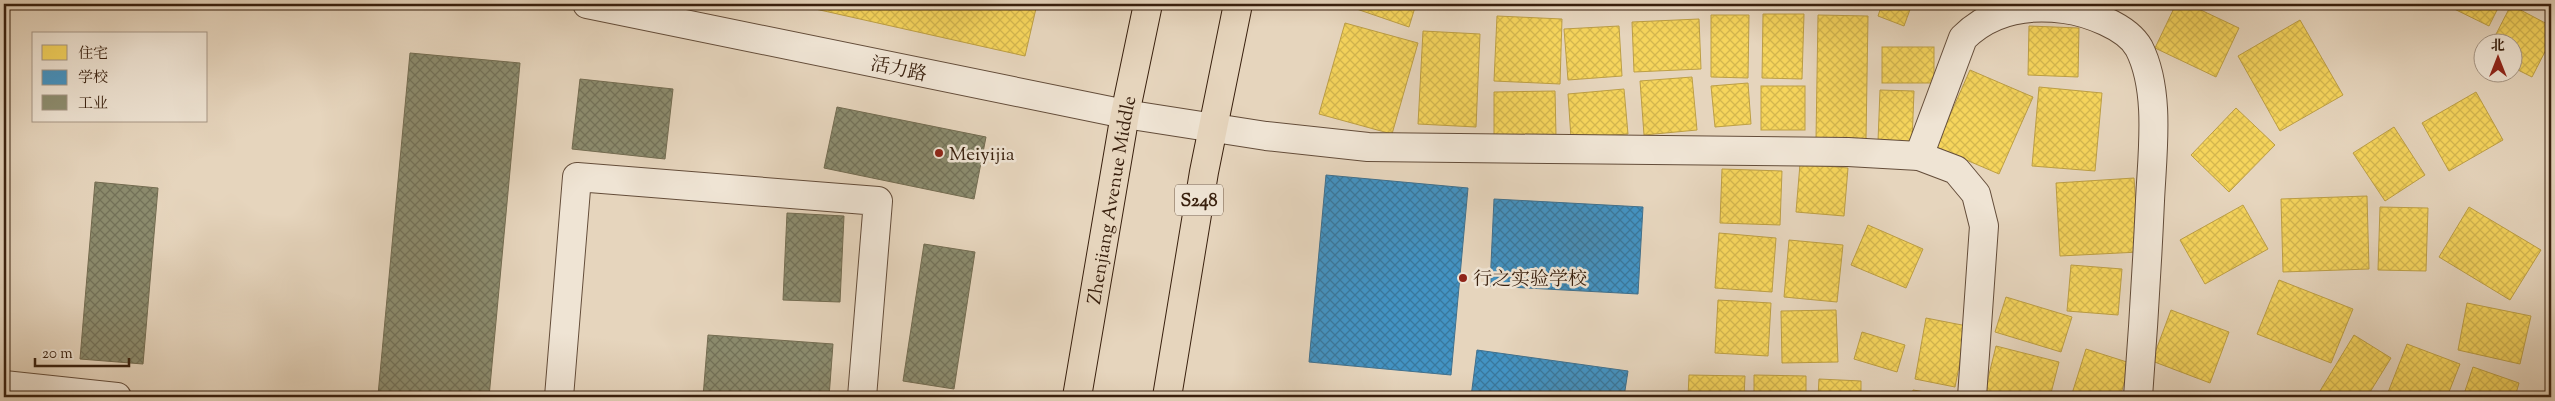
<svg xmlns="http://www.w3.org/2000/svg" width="2555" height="401" viewBox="0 0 2555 401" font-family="'Sorts Mill Goudy','Noto Serif SC',serif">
  <defs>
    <pattern id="homes-cross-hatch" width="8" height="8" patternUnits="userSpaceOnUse" patternTransform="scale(1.25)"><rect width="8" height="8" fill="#f6d55c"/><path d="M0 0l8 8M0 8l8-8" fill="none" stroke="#d4b74f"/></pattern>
    <pattern id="schools-cross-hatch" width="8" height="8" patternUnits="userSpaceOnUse" patternTransform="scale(1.25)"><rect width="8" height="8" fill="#4393c3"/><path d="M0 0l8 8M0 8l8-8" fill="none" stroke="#39789d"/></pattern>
    <pattern id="industry-cross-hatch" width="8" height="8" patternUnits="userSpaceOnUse" patternTransform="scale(1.25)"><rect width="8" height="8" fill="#8c8c6e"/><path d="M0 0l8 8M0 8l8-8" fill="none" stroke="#737259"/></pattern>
  </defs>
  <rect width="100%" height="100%" fill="#e6d5bd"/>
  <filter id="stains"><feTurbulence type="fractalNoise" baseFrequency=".004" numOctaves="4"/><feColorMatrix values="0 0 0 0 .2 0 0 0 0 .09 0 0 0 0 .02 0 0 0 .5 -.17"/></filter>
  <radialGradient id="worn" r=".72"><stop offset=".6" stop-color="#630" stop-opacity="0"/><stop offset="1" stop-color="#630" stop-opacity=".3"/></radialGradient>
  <g fill="url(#homes-cross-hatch)" stroke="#bd9f45">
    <path d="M793,4H1037L1025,56Z"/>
    <path d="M1342,4H1416L1409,27Z"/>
    <path d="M1882,4H1912L1904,26L1878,16Z"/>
    <path d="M2176,4H2188L2239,28L2216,77L2155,48Z"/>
    <path d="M2444,4H2500L2489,26Z"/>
    <path d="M2511,5L2551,26V40L2532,77L2512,67V42H2492Z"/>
    <path d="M1763,14H1804L1802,79L1762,78Z"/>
    <path d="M1711,15H1749L1748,78L1711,77Z"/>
    <path d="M1818,15L1868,16L1866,140L1816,139Z"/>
    <path d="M1497,16L1562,19L1560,84L1494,81Z"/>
    <path d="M1699,19L1701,69L1634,72L1632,22Z"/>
    <path d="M2300,20L2343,95L2280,131L2238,56Z"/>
    <path d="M1345,23L1418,43L1392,134L1319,114Z"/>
    <path d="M1619,26L1622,76L1568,80L1564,29Z"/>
    <path d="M2029,26L2079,28L2078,77L2028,75Z"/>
    <path d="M1423,31L1480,34L1476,127L1418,124Z"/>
    <rect x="1882" y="47" width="52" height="36"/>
    <path d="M1970,70L2033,97L1999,174L1936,147Z"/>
    <path d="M1692,77L1697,130L1644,135L1640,81Z"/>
    <path d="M1748,83L1751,124L1715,127L1711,86Z"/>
    <rect x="1761" y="86" width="44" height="44"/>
    <path d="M2039,87L2102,93L2095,171L2032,166Z"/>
    <path d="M1624,89L1628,134L1571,138L1568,94Z"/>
    <path d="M1880,90L1914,91L1912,143L1878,141Z"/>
    <path d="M1555,91L1556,136L1494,137V92Z"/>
    <path d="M2476,92L2503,140L2449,171L2422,123Z"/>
    <path d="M2236,108L2275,145L2229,192L2191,155Z"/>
    <path d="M2394,127L2425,175L2385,201L2353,153Z"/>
    <path d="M1800,164L1848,168L1844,216L1796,212Z"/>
    <path d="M1722,169L1782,171L1780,225L1720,223Z"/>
    <path d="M2134,178L2139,252L2060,256L2056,183Z"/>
    <path d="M2367,196L2369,269L2283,272L2281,199Z"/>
    <path d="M2243,205L2268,249L2205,284L2180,240Z"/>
    <path d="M2380,207L2428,208L2426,271L2378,270Z"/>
    <path d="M2469,207L2541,250L2510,300L2439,257Z"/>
    <path d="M1868,225L1923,249L1906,288L1851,265Z"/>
    <path d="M1719,233L1776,238L1772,292L1715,288Z"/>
    <path d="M1789,240L1843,245L1837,302L1784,297Z"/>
    <path d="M2071,265L2122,269L2118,315L2067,311Z"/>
    <path d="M2279,280L2353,309L2331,363L2257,334Z"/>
    <path d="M2006,297L2072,317L2061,352L1995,332Z"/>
    <path d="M1718,300L1771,303L1768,356L1715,353Z"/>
    <path d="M2467,303L2531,316L2520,364L2458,350Z"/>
    <path d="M1836,310L1838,362L1782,363L1781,311Z"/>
    <path d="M2171,310L2229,332L2210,383L2152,361Z"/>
    <path d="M1926,318L1967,326L1955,387L1915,379Z"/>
    <path d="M1862,332L1905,345L1897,372L1854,359Z"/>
    <path d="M2354,335L2391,358L2367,397H2330L2320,391Z"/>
    <path d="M2407,344L2460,364L2447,397H2393L2387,395Z"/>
    <path d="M1996,346L2059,362L2050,397H1994L1984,395Z"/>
    <path d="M2086,349L2130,363L2120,397H2071Z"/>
    <path d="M2473,367L2519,383L2515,397H2463Z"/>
    <path d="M1689,375L1745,376L1744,397H1688Z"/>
    <path d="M1754,375L1806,376V397H1754Z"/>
    <path d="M1819,379L1861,381V397H1818Z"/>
    <path d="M1913,390L1956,397H1912Z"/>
  </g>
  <g fill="url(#schools-cross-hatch)" stroke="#40708d">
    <path d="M1326,175L1468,188L1451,375L1309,362Z"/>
    <path d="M1494,199L1643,207L1638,294L1490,286Z"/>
    <path d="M1477,350L1628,371L1624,397H1471Z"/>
  </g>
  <g fill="url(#industry-cross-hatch)" stroke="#736c51">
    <path d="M410,53L520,63L489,397L378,395Z"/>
    <path d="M580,79L673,89L665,159L572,149Z"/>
    <path d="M837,107L986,137L974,199L824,168Z"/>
    <path d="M95,182L158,188L143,364L80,359Z"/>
    <path d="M787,213L844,216L840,302L783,300Z"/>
    <path d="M924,244L975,252L954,389L903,381Z"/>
    <path d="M708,335L833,344L829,397H703Z"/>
  </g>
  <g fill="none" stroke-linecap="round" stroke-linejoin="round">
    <g stroke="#644d3a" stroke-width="30">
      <g id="minor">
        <path d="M587,4L1125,114L1266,136L1368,147L1848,152L1919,156L1956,170L1976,194L1984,226L1972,397"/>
        <path d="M1919,156L1963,38C1991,10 2026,4 2064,9C2087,12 2127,26 2139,48C2161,91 2152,155 2150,201C2147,267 2143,332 2138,397"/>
        <path d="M4,385L117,397"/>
        <path d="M559,397L577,177L878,201L862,397"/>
      </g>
    </g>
    <g stroke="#39200e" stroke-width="30">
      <g id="major">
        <path id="s1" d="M1077,397L1125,114L1148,4"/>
        <path d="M1167,397L1204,172L1238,4"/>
      </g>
    </g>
    <use href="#minor" stroke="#efe4d4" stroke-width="28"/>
    <use href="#major" stroke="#e6d5bd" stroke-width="28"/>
  </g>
  <g fill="#8f2418" stroke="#efe4d4" stroke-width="2">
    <circle cx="939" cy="153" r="5"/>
    <circle cx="1463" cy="278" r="5"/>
  </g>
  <g text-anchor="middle" stroke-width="5" stroke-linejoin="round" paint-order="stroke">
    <rect fill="#efe4d4" stroke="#705b49" stroke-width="1" x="1175" y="184.5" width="48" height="31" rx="4"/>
    <g font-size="18" font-weight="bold" fill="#39200e">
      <text x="1199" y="206">S248</text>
    </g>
    <g font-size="19" fill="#39200e" stroke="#efe4d4">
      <text transform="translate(899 68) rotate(12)" y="7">活力路</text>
      <text dy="7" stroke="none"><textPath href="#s1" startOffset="200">Zhenjiang Avenue Middle</textPath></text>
    </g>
    <g font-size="19" fill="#39200e" stroke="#efe4d4" text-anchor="start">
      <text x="949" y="160">Meiyijia</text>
      <text x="1473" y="285">行之实验学校</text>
    </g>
  </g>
  <rect width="2555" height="401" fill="none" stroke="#e6d5bd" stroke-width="20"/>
  <rect x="5" y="5" width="2545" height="391" fill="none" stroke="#39200e" stroke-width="2.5"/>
  <rect x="10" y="10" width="2535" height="381" fill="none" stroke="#39200e"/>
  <rect x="32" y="32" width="175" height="90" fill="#efe4d4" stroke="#a69685"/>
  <rect x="42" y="45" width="25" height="15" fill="#f6d55c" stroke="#a69685"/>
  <text x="78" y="58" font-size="15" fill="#39200e">住宅</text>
  <rect x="42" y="70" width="25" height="15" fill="#4393c3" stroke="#a69685"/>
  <text x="78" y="82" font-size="15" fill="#39200e">学校</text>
  <rect x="42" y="95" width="25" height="15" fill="#8c8c6e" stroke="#a69685"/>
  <text x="78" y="108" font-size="15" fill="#39200e">工业</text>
  <g transform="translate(2498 58)"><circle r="24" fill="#efe4d4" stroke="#a69685"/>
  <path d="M0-4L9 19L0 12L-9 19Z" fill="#8f2418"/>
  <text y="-8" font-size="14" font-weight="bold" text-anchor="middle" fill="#39200e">北</text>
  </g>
  <path d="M35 358v8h94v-8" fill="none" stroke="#39200e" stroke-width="2.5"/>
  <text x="42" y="358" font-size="15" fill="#39200e" stroke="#efe4d4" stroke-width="4" paint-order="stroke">20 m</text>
  <rect width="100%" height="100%" filter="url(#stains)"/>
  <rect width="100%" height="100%" fill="url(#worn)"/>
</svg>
